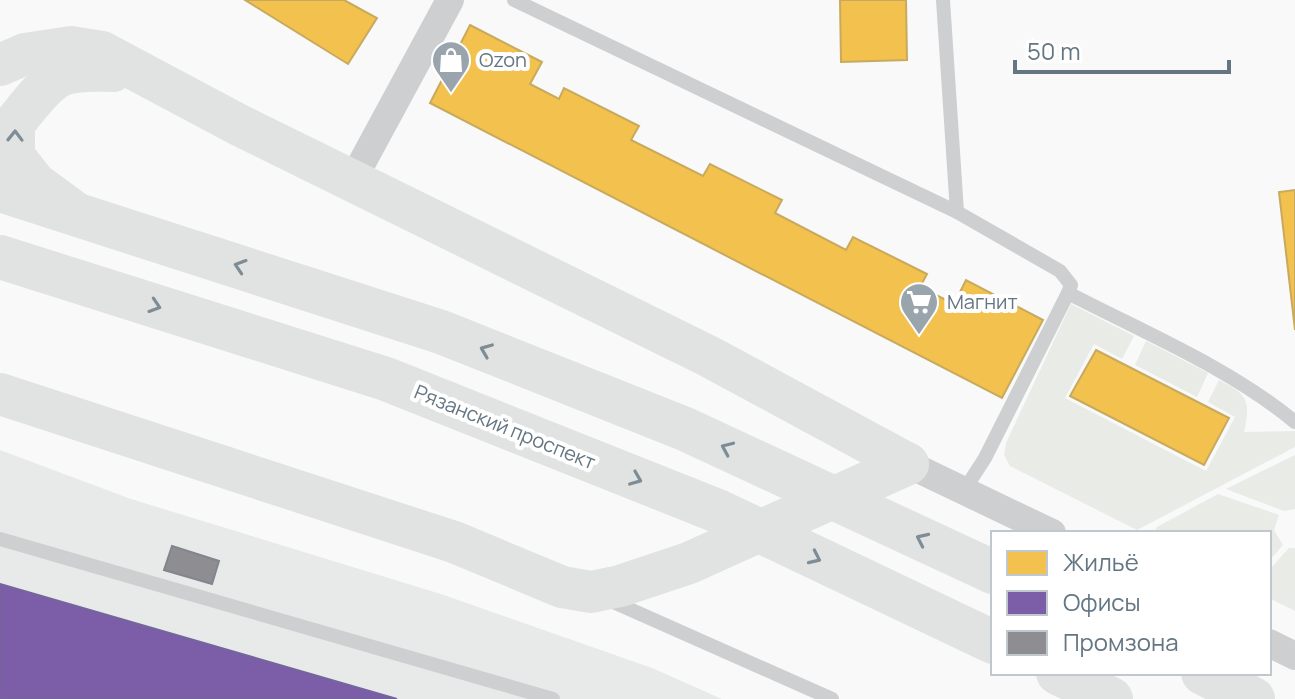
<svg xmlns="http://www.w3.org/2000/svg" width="1295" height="699" viewBox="0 0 1295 699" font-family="Manrope,sans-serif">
  <rect width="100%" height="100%" fill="#f9f9f9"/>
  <path fill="#e8e9e9" d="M0,450L131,499L444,595L652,668L722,699H0Z"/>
  <g fill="#e8ebe6">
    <path d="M1071,304L1134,336L1122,359L1094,344L1065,398L1206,471L1235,417L1208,402L1219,380C1248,395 1251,400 1244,432L1295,431V447L1137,530L1010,466L1004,455L1006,443Z"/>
    <path d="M1146,341L1208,373L1197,397L1135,365Z"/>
    <path d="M1295,455V509L1284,511L1226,489Z"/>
    <path d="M1218,494L1279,515L1274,530L1283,545L1269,561V533H1154L1157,527Z"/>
    <path d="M1289,548H1295V611L1269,598V570Z"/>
  </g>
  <g fill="#f2c14e" stroke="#c8aa5e" stroke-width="2">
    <path d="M245,0H344L377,18L348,64Z"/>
    <path d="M840,0H906L907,60L841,62Z"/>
    <path d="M470,25L542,62L530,84L559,99L564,88L639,126L631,140L703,176L710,164L782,200L775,213L846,250L853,237L927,274L920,287L954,304L966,280L1043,320L1002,398L430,103Z"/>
    <path d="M1295,190V330L1279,192Z"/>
    <path d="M1096,350L1229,418L1204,465L1070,396Z"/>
  </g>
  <path fill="#7b5ea7" stroke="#74659c" stroke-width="2" d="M0,584L397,699H0Z"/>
  <path fill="#8d8d92" stroke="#81868e" stroke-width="2" d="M172,546L219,561L212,584L164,570Z"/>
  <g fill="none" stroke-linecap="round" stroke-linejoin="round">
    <g stroke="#cecfd0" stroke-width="14">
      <path d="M514,0L957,212L1060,271L1071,285L1068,293L985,458L965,489"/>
      <path d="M943,0L957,212"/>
      <path d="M1068,293C1143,332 1230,368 1295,422"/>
      <path d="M0,539L553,699"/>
      <path d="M609,600L832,699"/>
    </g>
    <g stroke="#cecfd0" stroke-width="28">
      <path d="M352,181L450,0"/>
      <path d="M908,464L1052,533"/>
      <path d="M1269,643L1295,656"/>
    </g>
    <g stroke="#e1e2e2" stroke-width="42">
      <path d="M0,65L25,54L71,47L102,52L239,125L708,356L908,464"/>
      <path d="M73,211L35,183L14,156V124C25,110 46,81 63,75C78,69 97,71 113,71"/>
      <path d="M0,394L454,542L562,587L591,592L620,586L689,563L908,464"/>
    </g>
    <g stroke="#e1e2e2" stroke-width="44">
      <path d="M0,190L441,332L685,429L993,572"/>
      <path d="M0,257L386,379L720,512L993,642"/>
      <path d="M1058,673L1111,699"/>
      <path d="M1203,673L1253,699"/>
    </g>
  </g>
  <defs><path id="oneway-chevron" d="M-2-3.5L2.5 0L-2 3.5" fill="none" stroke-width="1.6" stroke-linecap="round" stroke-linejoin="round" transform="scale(2)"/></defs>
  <g stroke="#7e8c96">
    <use href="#oneway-chevron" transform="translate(15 136) rotate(-89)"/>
    <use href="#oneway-chevron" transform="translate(240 266) rotate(-162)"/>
    <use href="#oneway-chevron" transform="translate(155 306) rotate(18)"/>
    <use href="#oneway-chevron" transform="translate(486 350) rotate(-158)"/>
    <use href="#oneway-chevron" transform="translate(727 448) rotate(-156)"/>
    <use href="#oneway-chevron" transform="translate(636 479) rotate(22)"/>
    <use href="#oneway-chevron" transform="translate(922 539) rotate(-155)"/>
    <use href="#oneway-chevron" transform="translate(815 558) rotate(25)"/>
  </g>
  <defs>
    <g id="shop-pin" transform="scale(2)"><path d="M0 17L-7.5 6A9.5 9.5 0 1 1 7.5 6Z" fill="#99a4ac" stroke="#fff"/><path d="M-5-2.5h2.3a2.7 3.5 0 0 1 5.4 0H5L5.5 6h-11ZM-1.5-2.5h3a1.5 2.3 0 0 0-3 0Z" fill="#fff"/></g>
    <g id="supermarket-pin" transform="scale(2)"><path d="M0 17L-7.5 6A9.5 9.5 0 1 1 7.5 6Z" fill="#99a4ac" stroke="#fff"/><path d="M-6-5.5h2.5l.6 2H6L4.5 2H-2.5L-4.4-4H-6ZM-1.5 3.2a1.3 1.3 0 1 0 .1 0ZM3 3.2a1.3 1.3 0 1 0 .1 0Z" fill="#fff"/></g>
  </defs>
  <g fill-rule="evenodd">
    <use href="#shop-pin" x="451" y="60"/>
    <use href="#supermarket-pin" x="919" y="302"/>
  </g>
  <g text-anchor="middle" stroke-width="8" stroke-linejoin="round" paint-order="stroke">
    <g font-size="20" fill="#657683" stroke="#fff" text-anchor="start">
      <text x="479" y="67">Ozon</text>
      <text x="947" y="309">Магнит</text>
    </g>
    <g font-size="20" fill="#657683" stroke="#fff">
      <text transform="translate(505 427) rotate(22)" y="7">Рязанский проспект</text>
    </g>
  </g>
  <rect x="991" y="531" width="280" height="144" fill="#ffffff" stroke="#c1c8cd" stroke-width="2"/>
  <rect x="1007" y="551" width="40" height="24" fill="#f2c14e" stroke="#c1c8cd" stroke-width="2"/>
  <text x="1063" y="571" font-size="24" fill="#657683">Жильё</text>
  <rect x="1007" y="591" width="40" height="24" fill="#7b5ea7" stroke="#c1c8cd" stroke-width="2"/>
  <text x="1063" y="611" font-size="24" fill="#657683">Офисы</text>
  <rect x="1007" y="631" width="40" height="24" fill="#8d8d92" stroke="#c1c8cd" stroke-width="2"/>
  <text x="1063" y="651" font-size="24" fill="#657683">Промзона</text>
  <path d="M1015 60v12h214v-12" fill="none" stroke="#657683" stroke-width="4"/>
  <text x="1027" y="60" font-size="24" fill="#657683" stroke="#ffffff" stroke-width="6" paint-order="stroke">50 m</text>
</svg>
